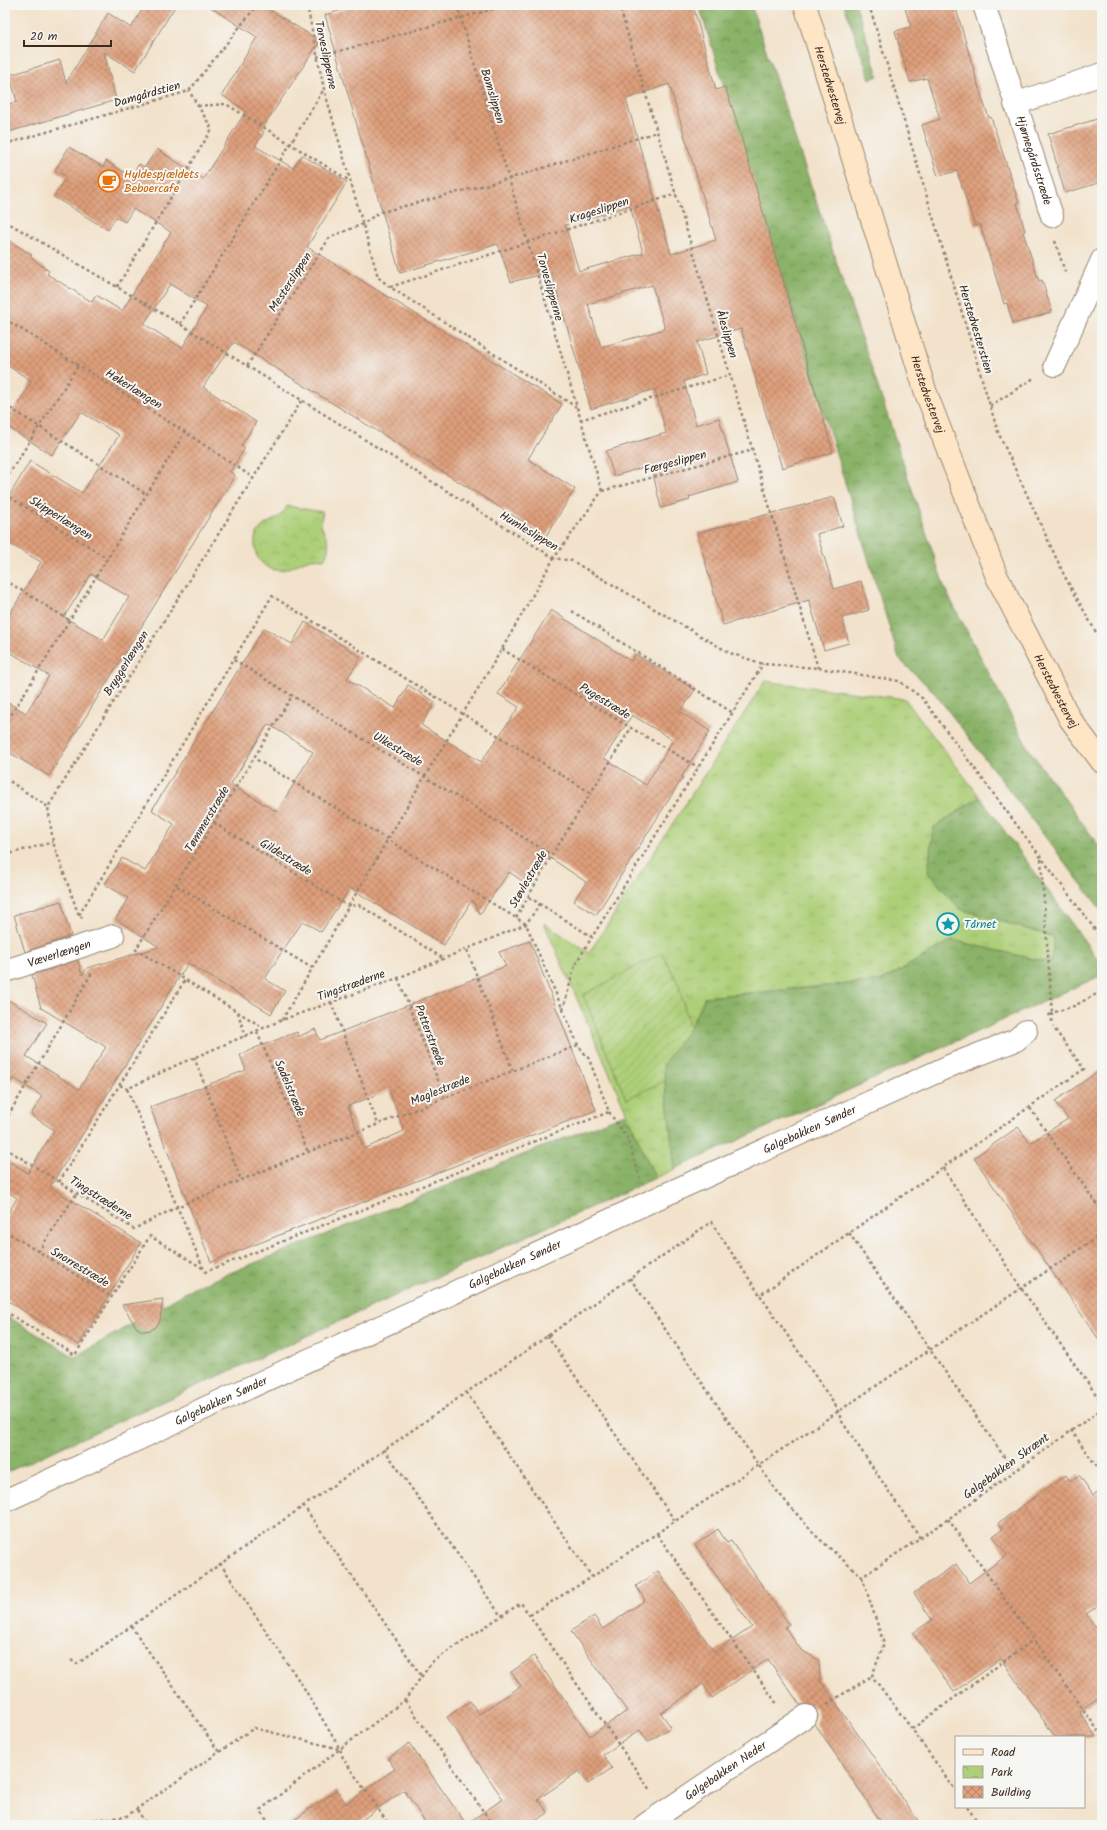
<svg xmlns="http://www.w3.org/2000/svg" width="1107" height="1830" viewBox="0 0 1107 1830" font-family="Kalam,sans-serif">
  <defs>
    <pattern id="grass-tufts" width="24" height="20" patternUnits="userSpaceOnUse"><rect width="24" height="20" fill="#adcf78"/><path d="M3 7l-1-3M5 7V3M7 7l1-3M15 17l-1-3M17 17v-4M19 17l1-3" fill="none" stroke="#96b267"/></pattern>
    <pattern id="forest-crowns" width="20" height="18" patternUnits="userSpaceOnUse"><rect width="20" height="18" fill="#8ab268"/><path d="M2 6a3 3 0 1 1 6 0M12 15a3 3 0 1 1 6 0" fill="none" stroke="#729155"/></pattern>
    <pattern id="park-crowns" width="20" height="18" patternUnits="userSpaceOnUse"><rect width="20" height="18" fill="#adcf78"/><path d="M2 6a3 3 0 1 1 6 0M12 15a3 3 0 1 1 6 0" fill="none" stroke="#96b267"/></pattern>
    <pattern id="garden-furrows" width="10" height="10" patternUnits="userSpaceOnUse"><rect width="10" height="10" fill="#adcf78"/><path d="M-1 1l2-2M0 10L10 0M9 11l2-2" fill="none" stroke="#96b267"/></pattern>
    <pattern id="building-cross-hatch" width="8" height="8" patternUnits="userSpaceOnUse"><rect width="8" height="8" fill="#de9f7c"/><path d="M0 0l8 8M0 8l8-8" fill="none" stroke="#b58265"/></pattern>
  </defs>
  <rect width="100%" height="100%" fill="#f6f6f2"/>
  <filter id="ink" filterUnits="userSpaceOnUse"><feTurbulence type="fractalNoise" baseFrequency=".025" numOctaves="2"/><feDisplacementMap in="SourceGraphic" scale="8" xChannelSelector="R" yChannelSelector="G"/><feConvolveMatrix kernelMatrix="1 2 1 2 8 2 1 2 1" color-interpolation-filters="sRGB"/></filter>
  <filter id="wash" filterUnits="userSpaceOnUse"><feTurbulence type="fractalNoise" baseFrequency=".012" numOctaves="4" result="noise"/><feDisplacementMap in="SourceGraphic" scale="16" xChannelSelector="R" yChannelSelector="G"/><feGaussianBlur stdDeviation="0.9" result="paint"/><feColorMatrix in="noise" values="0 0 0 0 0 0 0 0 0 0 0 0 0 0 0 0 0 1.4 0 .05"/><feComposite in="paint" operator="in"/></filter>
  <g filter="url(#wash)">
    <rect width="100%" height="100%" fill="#f2e2cb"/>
    <path fill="url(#grass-tufts)" stroke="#747c4b" d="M765,681L905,699L980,797L933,828L960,909L1054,937L1051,964L952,940L882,981L705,997L690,1027L663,1065L675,1169L655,1178L544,923L589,953Z"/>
    <g fill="url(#forest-crowns)" stroke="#626e43">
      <path d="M699,5H751L945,589L1028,748L1102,850V911L933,691L899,659Z"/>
      <path d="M844,5H856L878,76L870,79Z"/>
      <path d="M980,797L1102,965V975L675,1169L663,1065L690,1027L705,997L882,981L952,940L1051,963L1054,937L960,909L928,872L933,828Z"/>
      <path d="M627,1113L655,1178L5,1473V1315L75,1357L195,1287Z"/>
    </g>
    <path fill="url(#park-crowns)" stroke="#747c4b" d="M287,506L323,512C322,516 320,521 321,525C327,540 333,543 324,559C305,556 299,566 283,570C271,572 259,564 256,553C255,546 253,538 258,532C265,521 276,521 282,514C284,512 286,508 287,506Z"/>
    <path fill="url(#garden-furrows)" stroke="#747c4b" d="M662,953L678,983L690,1027L663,1065L665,1081L626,1099L583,995Z"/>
    <g id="blocks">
      <g fill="url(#building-cross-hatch)" fill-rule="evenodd">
        <path d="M145,5H176L135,71L104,52L116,100L5,133V105L17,102L10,75L60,60L66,83L108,13L131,28Z"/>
        <path d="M207,5H262L320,41L261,130L264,132L255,146L293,168L302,155L347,182L307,247L562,404L528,459L575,489L546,536L234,342L203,387L256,422L241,446L245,448L230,472L235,475L49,776L5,750V701L26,713L49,676L5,649V622L41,562L5,541V503L30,461L82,493L119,435L81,412L52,455L5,425L32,381L5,364V238L32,255L30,257L49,271L47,274L92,302L96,295L122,311L171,232L133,209L125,222L116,217L108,230L54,197L66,177L55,170L69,147L103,167L106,161L132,177L139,164L145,167L157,149L203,179L246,111L222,95L257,37ZM170,284L207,307L182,348L144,324ZM91,574L129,597L103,640L64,617Z"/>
        <path d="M359,5H693L716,90L725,87L735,116L833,452L782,468L741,329L697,342L706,374L684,381L696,425L719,418L738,482L689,497L690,500L661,508L651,465L614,476L606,451L666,433L655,389L591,409L551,272L511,282L498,244L400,273L325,15ZM669,84L716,240L671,254L626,99ZM630,206L643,253L579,271L565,225ZM652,285L665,329L601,347L588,304Z"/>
        <path d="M904,5H955L981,95L989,118L991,117L1019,203H1017L1025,231L1023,232L1039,281L1042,280L1052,312L1013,324L1007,303L1004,304L980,224L975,226L957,171L938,176L922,125L940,119L927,78L910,82L895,31L911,27Z"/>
        <path d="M1097,119L1102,135V182L1065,193L1048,134Z"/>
        <path d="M834,497L843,526L817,534L834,589L861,581L869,610L842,618L849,643L824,650L809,600L723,625L697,533Z"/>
        <path d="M551,610L631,661L635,654L695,690L680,712L710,731L682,776L683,777L596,915L574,901L586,882L546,855L527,884L509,872L480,914L472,900L444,945L350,888L321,932L303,921L279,956L265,979L285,991L271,1014L188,963L50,1187L141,1243L79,1345L5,1299V1219L17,1198L5,1190V1159L28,1173L54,1130L31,1115L42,1096L13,1078L5,1091V998L47,1023L26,1056L79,1089L106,1047L41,1008L32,975L78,960L82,975L87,968L159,947L116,919L128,898L105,884L122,858L145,871L174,824L152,810L264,628L292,644L305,622L361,657L347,679L395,708L408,685L435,702L421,725L481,762L519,707L498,694ZM632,715L673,740L646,785L604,758ZM268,724L313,752L277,812L231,784Z"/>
        <path d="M61,901L71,936L25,952L14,915Z"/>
        <path d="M530,941L596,1110L211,1262L150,1107L246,1070L240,1055L255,1048L297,1032L298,1037L315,1029L320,1040L328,1037L506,966L499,952ZM389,1090L404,1131L364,1149L348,1106Z"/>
        <path d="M1102,1069V1344L974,1158L1018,1127L1030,1143L1068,1119L1055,1101Z"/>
        <path d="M163,1299L160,1321L156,1327L151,1330L143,1331L137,1328L122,1305Z"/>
        <path d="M1066,1475L1070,1481L1079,1475L1093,1495L1102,1489V1603L1086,1614L1102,1636V1695L1079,1711L1096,1737H1055L1001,1659L954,1692L913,1633L932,1620L914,1593L956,1564L969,1583L1007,1555L993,1536L1003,1529L998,1523Z"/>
        <path d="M718,1529L727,1543L731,1541L789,1624L785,1627L801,1650L819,1660L820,1680L921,1825H883L815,1724L818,1716L816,1709L811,1705H800L768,1659L712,1698L703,1684L661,1713L671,1727L648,1742L640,1730L603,1755L612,1768L588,1784L579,1771L538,1799L548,1813L529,1825H427L404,1790L359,1822L361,1825H287L337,1790L346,1804L395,1769L388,1759L409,1743L466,1824L503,1799L447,1717L470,1701L479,1714L521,1686L511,1672L534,1656L590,1736L627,1711L571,1631L594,1616L603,1629L645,1600L636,1586L658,1571L714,1652L752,1627L695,1545Z"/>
      </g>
    </g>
  </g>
  <g filter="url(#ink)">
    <use href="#blocks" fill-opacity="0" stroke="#968674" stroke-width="1"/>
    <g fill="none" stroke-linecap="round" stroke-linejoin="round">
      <g stroke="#968674" stroke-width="24">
        <g id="street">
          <path id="s1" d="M984,5L1052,216"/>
          <path d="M1015,104L1102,74"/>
          <path d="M1055,365L1102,260"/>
          <path id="s2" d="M5,971L113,936"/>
          <path id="s3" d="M5,1501L649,1202L954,1064L1016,1040L1026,1031"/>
          <path id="s4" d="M645,1825L806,1716"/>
        </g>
      </g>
      <g stroke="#968674" stroke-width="24">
        <g id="secondary">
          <path id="s5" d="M805,5L926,393L997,577L1070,719L1102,762"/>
        </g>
      </g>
      <g stroke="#968674" stroke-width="2.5" stroke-dasharray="3 3" stroke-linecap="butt">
        <path d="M307,5L324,89L378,277L390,287L576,407"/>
        <path d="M457,5L602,491"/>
        <path d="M619,5L818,668"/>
        <path d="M869,5L998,432L1065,577L1102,643"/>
        <path d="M317,57L508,5"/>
        <path d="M198,106L226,104L350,181"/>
        <path d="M5,144L189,91L257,5"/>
        <path d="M5,221L180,324L554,558L572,561L730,653L763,664L818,668L899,681L922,698L1102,939"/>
        <path d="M1055,241L1066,275"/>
        <path d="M117,287L212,129L189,91"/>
        <path d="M390,287L676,194"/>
        <path d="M5,319L185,432L252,477"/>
        <path d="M180,324L324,89"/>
        <path d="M247,366L330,237L363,224L378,213L508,179L657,132"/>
        <path d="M5,405L146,494"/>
        <path d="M990,406L1034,378"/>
        <path d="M580,420L730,375"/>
        <path d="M5,480L79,364"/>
        <path d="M602,491L753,450"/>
        <path d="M5,494L107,558"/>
        <path d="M5,580L69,620"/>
        <path d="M572,611L733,713"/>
        <path d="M502,649L631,728L698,767"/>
        <path d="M234,660L552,855"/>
        <path d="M5,725L185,432"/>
        <path d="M5,778L48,807"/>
        <path d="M214,823L348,906L359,905L444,959"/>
        <path d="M5,855L53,842"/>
        <path d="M1041,859L1052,1013L1047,1017"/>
        <path d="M177,886L312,968"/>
        <path d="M529,897L592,937L763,664"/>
        <path d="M79,915L272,596L591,793"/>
        <path d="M83,918L79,916L53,842L48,807L302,400"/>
        <path d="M516,918L552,855L631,728"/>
        <path d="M138,946L292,696"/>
        <path d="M135,949L264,1028"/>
        <path d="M467,950L513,1071"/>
        <path d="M398,978L445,1098"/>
        <path d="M331,1002L378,1124"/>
        <path d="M563,1010L575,965L592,937"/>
        <path d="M238,1012L245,1037"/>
        <path d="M282,1020L425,776L502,649L554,558L602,491"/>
        <path d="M1052,1022V1013L1074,1006L1102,991"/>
        <path d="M257,1032L308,1152"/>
        <path d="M194,1057L241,1180"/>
        <path d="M120,1085L127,1089L179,1064L282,1020L398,978L526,924L540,904"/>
        <path d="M127,1089L205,1272L609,1112L589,1059L578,1045L526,924L254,758"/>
        <path d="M1030,1108L1102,1212"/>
        <path d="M609,1112L627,1138L640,1178"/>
        <path d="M5,1121L93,971"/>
        <path d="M5,1148L134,1229L177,1207L308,1152L578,1045"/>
        <path d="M943,1168L1021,1288L1102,1403"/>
        <path d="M59,1182L185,980"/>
        <path d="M5,1231L112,1297"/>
        <path d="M849,1233L1014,1471"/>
        <path d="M38,1252L77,1193"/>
        <path d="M630,1278L775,1489L815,1535L862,1577L948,1519L1102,1409"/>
        <path d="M5,1311L75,1355L150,1236L204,1269"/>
        <path d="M547,1335L675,1521"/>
        <path d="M466,1392L592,1577"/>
        <path d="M1071,1430L1102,1474"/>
        <path d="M384,1449L501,1616"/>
        <path d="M303,1505L422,1677"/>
        <path d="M948,1519L1102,1736"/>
        <path d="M657,1534L777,1704"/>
        <path d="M920,1538L841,1420L837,1408L760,1295L1084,1069L1053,1027"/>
        <path d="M220,1563L304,1688L340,1749L343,1758L389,1825"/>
        <path d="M862,1577L884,1644L872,1676L912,1729L956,1791"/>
        <path d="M530,1615L592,1577L1102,1234"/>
        <path d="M131,1626L219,1752"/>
        <path d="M71,1660L77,1664L711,1222L760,1295"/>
        <path d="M405,1700L493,1825"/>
        <path d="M827,1704L872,1676"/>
        <path d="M912,1729L1033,1640"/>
        <path d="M967,1807L980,1825"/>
        <path d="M137,1810L147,1825"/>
        <path d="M24,1825L125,1817L254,1728L340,1749L405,1700L432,1662L521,1603L650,1790"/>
        <path d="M270,1825L260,1810L340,1749"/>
      </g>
      <use href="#street" stroke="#fff" stroke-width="22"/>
      <use href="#secondary" stroke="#fde5c5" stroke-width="22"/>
    </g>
  </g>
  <defs>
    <g id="cafe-ring" transform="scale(1.15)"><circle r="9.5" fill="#f6f6f2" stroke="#e8710a" stroke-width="1.5"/><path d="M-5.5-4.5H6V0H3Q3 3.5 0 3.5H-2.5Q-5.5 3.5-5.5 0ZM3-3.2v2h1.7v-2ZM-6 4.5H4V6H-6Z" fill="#e8710a"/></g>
    <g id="sight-ring" transform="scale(1.15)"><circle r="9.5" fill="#f6f6f2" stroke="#0f9aa8" stroke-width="1.5"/><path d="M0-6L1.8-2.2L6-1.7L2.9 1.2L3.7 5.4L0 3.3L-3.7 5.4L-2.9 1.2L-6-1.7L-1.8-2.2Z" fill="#0f9aa8"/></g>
  </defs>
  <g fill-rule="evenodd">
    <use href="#cafe-ring" x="109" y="181"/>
    <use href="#sight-ring" x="948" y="924"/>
  </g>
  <g text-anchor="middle" stroke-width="4" stroke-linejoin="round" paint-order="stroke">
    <g font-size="12" fill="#3b2a1e" stroke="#f6f6f2">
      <text transform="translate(326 55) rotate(78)" y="4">Torveslipperne</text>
      <text dy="4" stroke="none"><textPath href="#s5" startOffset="84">Herstedvestervej</textPath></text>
      <text transform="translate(147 94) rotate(-16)" y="4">Damgårdstien</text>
      <text transform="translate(493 96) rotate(73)" y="4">Bomslippen</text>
      <text dy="4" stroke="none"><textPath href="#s1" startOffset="163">Hjørnegårdsstræde</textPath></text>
      <text transform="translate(599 210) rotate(-18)" y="4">Krageslippen</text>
      <text transform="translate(290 282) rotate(-57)" y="4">Mesterslippen</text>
      <text transform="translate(550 287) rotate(74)" y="4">Torveslipperne</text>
      <text transform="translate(976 329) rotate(73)" y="4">Herstedvesterstien</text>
      <text transform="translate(727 334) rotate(73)" y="4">Åleslippen</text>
      <text transform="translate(134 389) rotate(32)" y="4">Høkerlængen</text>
      <text dy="4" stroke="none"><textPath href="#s5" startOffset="408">Herstedvestervej</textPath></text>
      <text transform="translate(675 462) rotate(-15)" y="4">Færgeslippen</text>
      <text transform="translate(61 518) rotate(32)" y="4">Skipperlængen</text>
      <text transform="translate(529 531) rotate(31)" y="4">Humleslippen</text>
      <text transform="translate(126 663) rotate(-58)" y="4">Bryggerlængen</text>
      <text dy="4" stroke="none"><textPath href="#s5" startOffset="732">Herstedvestervej</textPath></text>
      <text transform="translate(605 701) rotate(32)" y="4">Pugestræde</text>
      <text transform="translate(398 749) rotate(31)" y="4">Ulkestræde</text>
      <text transform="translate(207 819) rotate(-59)" y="4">Tømmerstræde</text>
      <text transform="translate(286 857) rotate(32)" y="4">Gildestræde</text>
      <text transform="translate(528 879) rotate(-60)" y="4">Støvlestræde</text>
      <text dy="4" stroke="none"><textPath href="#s2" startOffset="57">Væverlængen</textPath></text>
      <text transform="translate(351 985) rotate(-20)" y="4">Tingstræderne</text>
      <text transform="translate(430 1035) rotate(69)" y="4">Potterstræde</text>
      <text transform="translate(290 1088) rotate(67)" y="4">Sadelstræde</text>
      <text transform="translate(440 1090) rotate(-22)" y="4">Maglestræde</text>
      <text dy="4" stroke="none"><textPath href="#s3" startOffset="886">Galgebakken Sønder</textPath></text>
      <text transform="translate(101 1198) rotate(32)" y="4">Tingstræderne</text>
      <text dy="4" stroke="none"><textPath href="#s3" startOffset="562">Galgebakken Sønder</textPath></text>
      <text transform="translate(80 1267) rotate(31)" y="4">Snorrestræde</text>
      <text dy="4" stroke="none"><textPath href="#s3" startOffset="238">Galgebakken Sønder</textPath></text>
      <text transform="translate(1006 1466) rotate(-36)" y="4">Galgebakken Skrænt</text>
      <text dy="4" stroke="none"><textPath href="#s4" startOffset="97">Galgebakken Neder</textPath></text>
    </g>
    <g font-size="12" fill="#c56008" stroke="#f6f6f2" text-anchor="start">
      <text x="124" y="178">Hyldespjældets<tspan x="124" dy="14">Beboercafe</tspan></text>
    </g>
    <g font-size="12" fill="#0d838f" stroke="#f6f6f2" text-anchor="start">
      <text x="964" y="928">Tårnet</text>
    </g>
  </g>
  <rect width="1107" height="1830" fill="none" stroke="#f6f6f2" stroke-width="20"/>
  <rect x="955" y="1736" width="130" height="72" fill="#f6f6f2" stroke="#aba49d"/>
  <rect x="963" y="1749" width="20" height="6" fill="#fde5c5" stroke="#aba49d"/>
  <text x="991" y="1756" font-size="12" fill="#3b2a1e">Road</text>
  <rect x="963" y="1766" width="20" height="12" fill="url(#park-crowns)" stroke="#aba49d"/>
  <text x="991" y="1776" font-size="12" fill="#3b2a1e">Park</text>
  <rect x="963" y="1786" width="20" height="12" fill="url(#building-cross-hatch)" stroke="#aba49d"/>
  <text x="991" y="1796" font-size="12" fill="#3b2a1e">Building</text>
  <path d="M24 40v6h87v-6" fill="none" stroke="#3b2a1e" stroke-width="2"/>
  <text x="30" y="40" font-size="12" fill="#3b2a1e" stroke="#f6f6f2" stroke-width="3" paint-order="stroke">20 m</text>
</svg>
